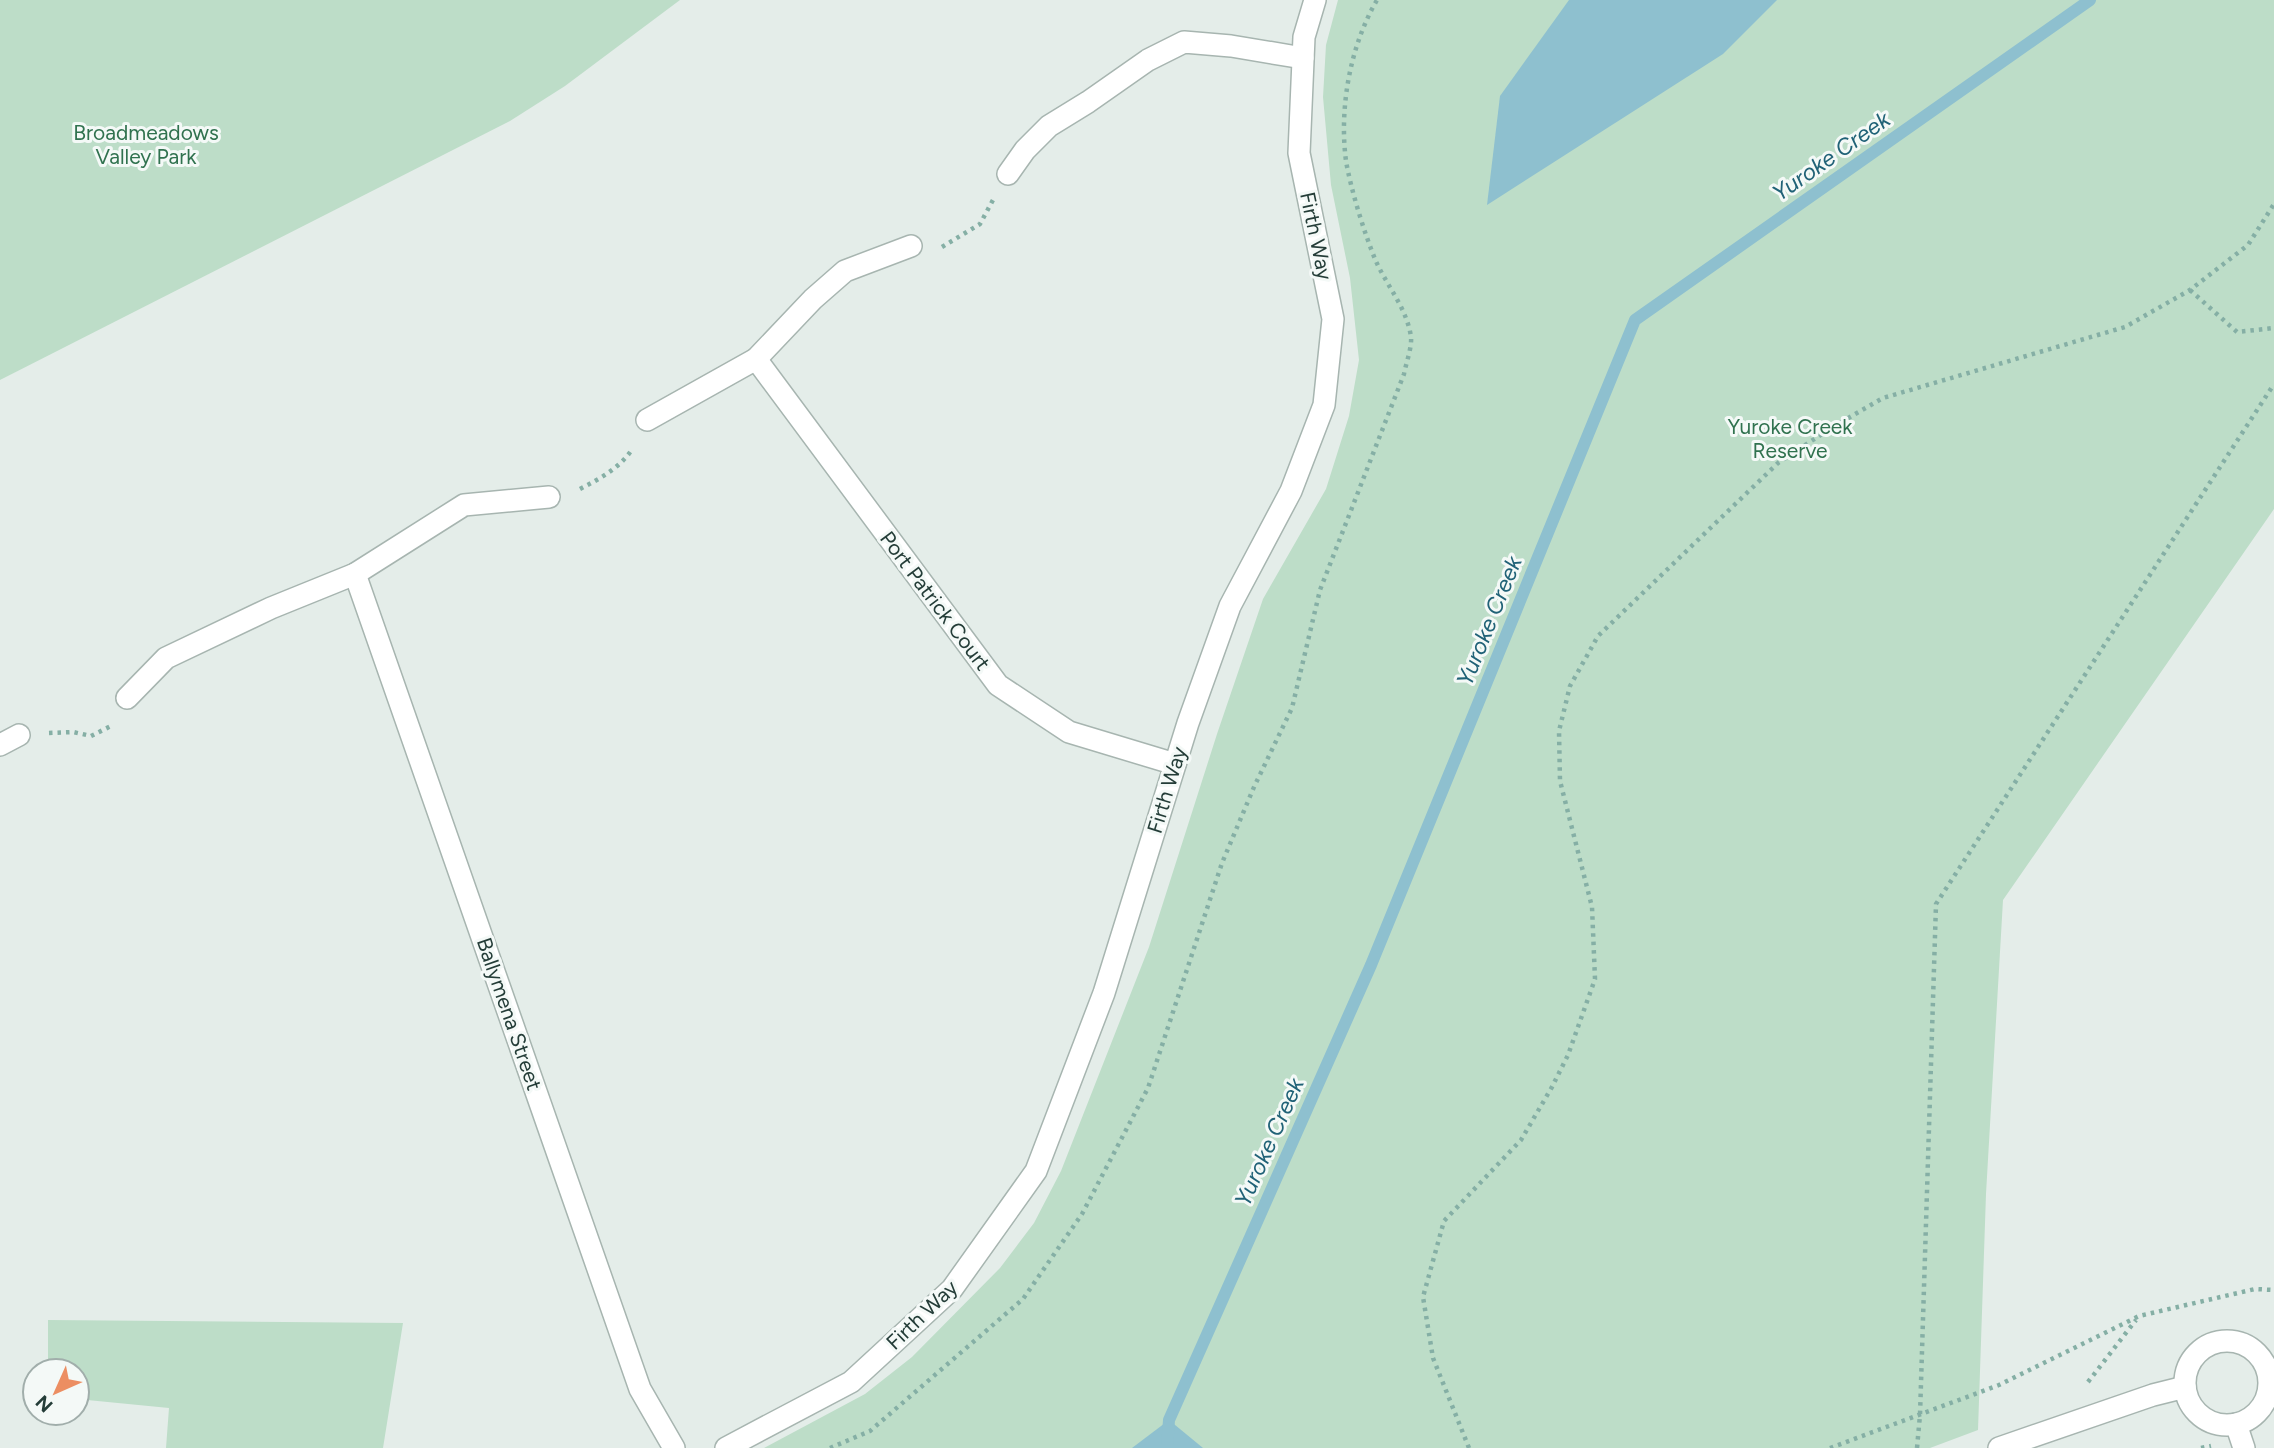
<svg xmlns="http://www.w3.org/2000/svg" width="2274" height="1448" viewBox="0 0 2274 1448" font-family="Figtree,sans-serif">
  <rect width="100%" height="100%" fill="#e4ede9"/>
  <g fill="#bdddc8">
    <path d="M0,0H680L565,86L510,121L0,380Z"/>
    <path d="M1338,0H2274V509L2003,900L1986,1194L1978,1430L1930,1448H764L865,1394L912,1357L1000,1268L1034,1223L1061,1171L1149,947L1217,734L1263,599L1326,489L1349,416L1359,360L1350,278L1331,185L1323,97L1326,45Z"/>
    <path d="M48,1320L403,1323L383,1448H166L169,1408L77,1399V1371H48Z"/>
  </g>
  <g fill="#8ec0cf">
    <path d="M1569,0H1777L1723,54L1487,205L1500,96Z"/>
    <path d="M1169,1420L1203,1448H1132Z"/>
  </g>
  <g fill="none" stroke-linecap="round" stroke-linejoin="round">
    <path stroke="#8ec0cf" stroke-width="12" d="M1167,1448L1169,1420L1371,965L1635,320L2090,0"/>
    <g stroke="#a7b5b0" stroke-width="24">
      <g id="minor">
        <path d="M1008,174L1025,150L1049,126L1088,102L1148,60L1184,42L1231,46L1303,58"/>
        <path d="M756,359L998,685L1069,732L1175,764"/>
        <path d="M647,420L756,359L813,299L845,271L911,246"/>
        <path d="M355,574L640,1389L674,1448"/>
        <path d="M127,698L166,658L271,608L355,574L464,505L549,497"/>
        <path d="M0,745L19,735"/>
        <circle cx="2227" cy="1383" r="42"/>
        <path d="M2236,1424L2244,1448"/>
        <path d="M726,1448L851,1382L952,1289L1036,1171L1104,993L1188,723L1230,606L1291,491L1324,405L1333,319L1299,153L1304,37L1315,0"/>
        <path d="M1999,1448L2153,1395L2185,1387"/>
      </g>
    </g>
    <g stroke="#85afa5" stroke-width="4.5" stroke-dasharray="3.5 5" stroke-linecap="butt">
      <path d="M942,247L980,224L993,200"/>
      <path d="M2190,290L2237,332L2274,328"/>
      <path d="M580,489C601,478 620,468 633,448"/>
      <path d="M49,733L73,732L91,736L111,726"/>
      <path d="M2088,1382L2136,1320"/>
      <path d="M830,1448L870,1431L1023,1299L1082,1214L1148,1088L1222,863L1254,787L1292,708L1320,590L1404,374C1406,363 1412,348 1411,337C1407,308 1386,285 1375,259C1364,232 1351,190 1346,161C1339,108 1350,46 1377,0"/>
      <path d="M1469,1448L1433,1358L1423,1297L1444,1221L1521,1140L1552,1087L1568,1055L1595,979L1592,907L1560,781L1559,731L1570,686L1598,636L1778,463L1831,428L1883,398L2125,327L2190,290L2248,245L2274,204"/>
      <path d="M1830,1448L1999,1385L2139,1316L2255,1289L2274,1290"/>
      <path d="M1917,1448L1920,1415L1936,904L2274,384"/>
      <path d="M2201,1448L2211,1446"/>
    </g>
    <use href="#minor" stroke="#fff" stroke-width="21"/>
  </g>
  <g text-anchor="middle" stroke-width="6" stroke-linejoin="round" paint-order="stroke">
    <g font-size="21" fill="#30724f" stroke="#f4f9f7">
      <text x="146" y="140">Broadmeadows<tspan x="146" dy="24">Valley Park</tspan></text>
      <text x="1790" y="434">Yuroke Creek<tspan x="1790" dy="24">Reserve</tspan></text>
    </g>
    <g font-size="21" fill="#243d38" stroke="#f4f9f7">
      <text transform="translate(1316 236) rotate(78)" y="7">Firth Way</text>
      <text transform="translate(935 601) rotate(53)" y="7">Port Patrick Court</text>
      <text transform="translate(1167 790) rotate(-73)" y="7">Firth Way</text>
      <text transform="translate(509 1014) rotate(71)" y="7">Ballymena Street</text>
      <text transform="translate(922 1315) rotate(-44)" y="7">Firth Way</text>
    </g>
    <g font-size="23" font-style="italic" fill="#206277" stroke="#f4f9f7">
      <text transform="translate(1831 156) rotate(-35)" y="8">Yuroke Creek</text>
      <text transform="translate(1489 621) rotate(-68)" y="8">Yuroke Creek</text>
      <text transform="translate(1269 1142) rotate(-66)" y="8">Yuroke Creek</text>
    </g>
  </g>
  <g transform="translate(56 1392) rotate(225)"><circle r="33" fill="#f4f9f7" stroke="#a1aeab" stroke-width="2"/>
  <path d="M0-5L12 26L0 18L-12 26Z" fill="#ec8e62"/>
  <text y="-10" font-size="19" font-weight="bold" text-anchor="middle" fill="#243d38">N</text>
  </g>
</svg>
